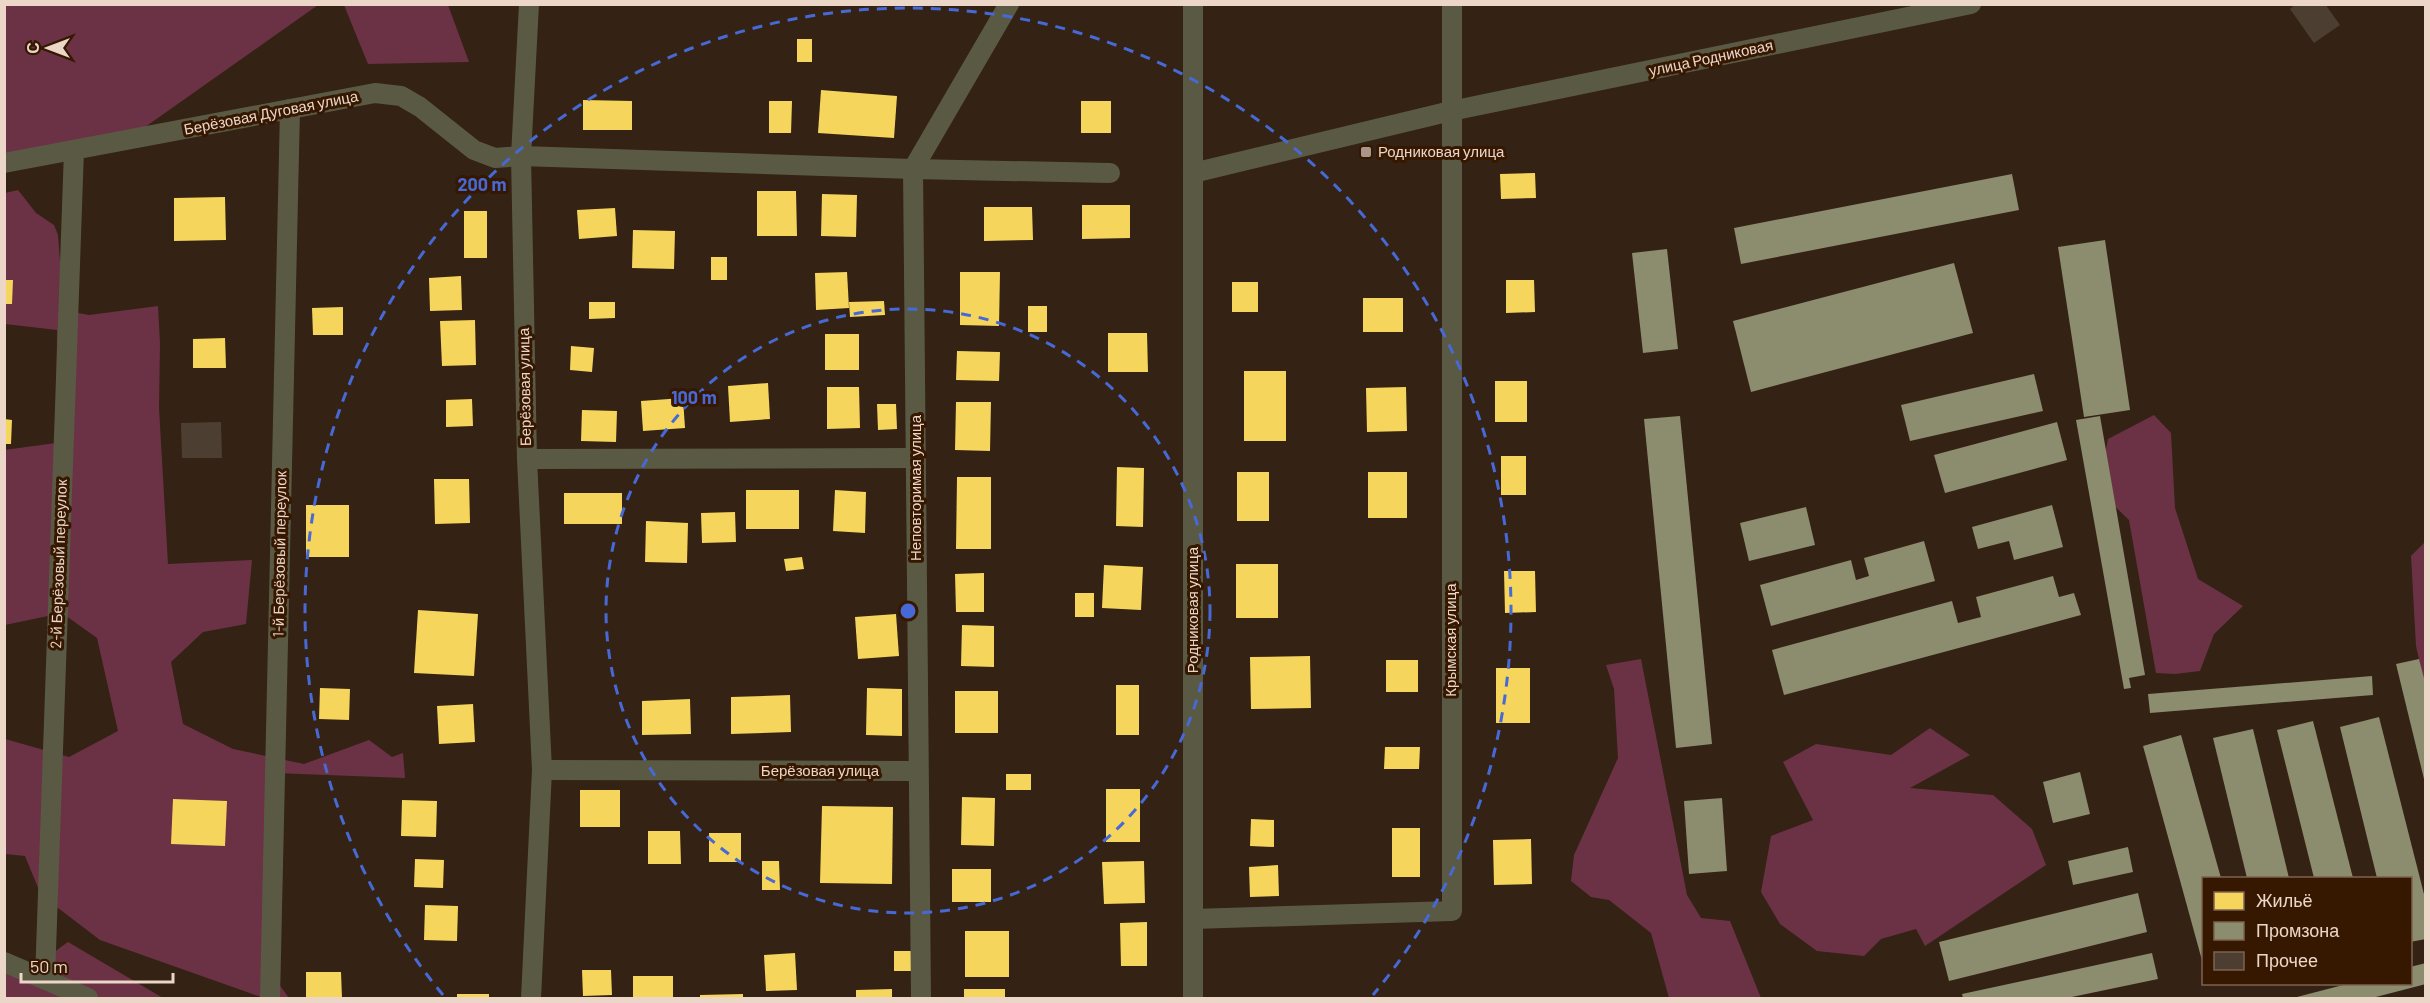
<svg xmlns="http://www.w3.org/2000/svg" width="2430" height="1003" viewBox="0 0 2430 1003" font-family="Barlow,sans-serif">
  <rect width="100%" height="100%" fill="#342214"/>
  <g fill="#6b3246">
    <path d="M5,5H318L138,132L5,156Z"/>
    <path d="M344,5H448L469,62L368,64Z"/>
    <path d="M18,190L36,213L54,225L58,235L63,300L67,311L89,315L158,306L160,343L159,408L168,564L252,560L246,624L203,632L171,662L183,724L233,749L304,764L369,740L392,757L403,753L405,778L274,773L273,976L289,998H264L100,940L41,895L25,856L5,854V739L69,757L118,731L97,638L62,613L5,625L4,450L56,443L57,330L5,324V193Z"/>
    <path d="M2154,415L2171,433L2175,508L2198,579L2243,606L2214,634L2200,671L2175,674L2156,673L2129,520L2098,490L2108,439Z"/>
    <path d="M2425,542V686L2416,646L2411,556Z"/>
    <path d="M1641,659L1687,895L1701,918L1730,921L1761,998H1669L1651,933L1609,900L1591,897L1571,881L1574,855L1618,758L1614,689L1606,665Z"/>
    <path d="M1930,728L1970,755L1910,788L1993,795L2032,829L2046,865L1925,946L1916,929L1881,939L1864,956L1817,951L1780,924L1761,892L1771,836L1813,820L1783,762L1816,744L1891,755Z"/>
    <path d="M68,942L163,998H5L4,951L21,976Z"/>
  </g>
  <g fill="#f6d55c">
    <rect x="797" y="39" width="15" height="23"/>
    <path d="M821,90L897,96L894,138L818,133Z"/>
    <path d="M583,100L632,101V130H583Z"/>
    <path d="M769,101H792L791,133H769Z"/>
    <rect x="1081" y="101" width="30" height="32"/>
    <path d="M1535,173L1536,198L1501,199L1500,174Z"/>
    <path d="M757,191H796L797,236H757Z"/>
    <path d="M822,194L857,195L856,237L821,236Z"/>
    <path d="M225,197L226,240L174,241V198Z"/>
    <path d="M1082,205H1130V238L1082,239Z"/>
    <path d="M984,207H1032L1033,240L984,241Z"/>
    <path d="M615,208L617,236L579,239L577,210Z"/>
    <rect x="464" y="211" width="23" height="47"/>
    <path d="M633,230L675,231L674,269L632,268Z"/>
    <rect x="711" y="257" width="16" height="23"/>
    <path d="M847,272L849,308L816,310L815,273Z"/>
    <path d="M960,272H1000L999,326L960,325Z"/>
    <path d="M461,276L462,310L430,311L429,278Z"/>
    <path d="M4,280H13L12,304H4Z"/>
    <path d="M1506,280H1534L1535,312L1506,313Z"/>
    <rect x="1232" y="282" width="26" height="30"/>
    <rect x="1363" y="298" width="40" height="34"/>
    <path d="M884,301L885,315L850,317L849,302Z"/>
    <path d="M589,302H615V318L589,319Z"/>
    <rect x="1028" y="306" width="19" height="26"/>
    <path d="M343,307V335H313L312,308Z"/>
    <path d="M475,320L476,365L442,366L440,321Z"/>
    <path d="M1108,333H1147L1148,372H1108Z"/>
    <rect x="825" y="334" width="34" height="36"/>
    <path d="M225,338L226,368H193V339Z"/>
    <path d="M571,346L594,348L592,372L570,370Z"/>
    <path d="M957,351L1000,352L999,381L956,380Z"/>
    <rect x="1244" y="371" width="42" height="70"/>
    <rect x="1495" y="381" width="32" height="41"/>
    <path d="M768,383L770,419L730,422L728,386Z"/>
    <path d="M827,387H859L860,428L827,429Z"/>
    <path d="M1406,387L1407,431L1367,432L1366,388Z"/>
    <path d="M683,398L685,428L643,431L641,401Z"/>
    <path d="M472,399L473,426L446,427V400Z"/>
    <path d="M956,402H991L990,451L955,450Z"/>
    <path d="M877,404H896L897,429L878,430Z"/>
    <path d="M582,410L617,411L616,442L581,441Z"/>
    <path d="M4,419L12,420L11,444H4Z"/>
    <rect x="1501" y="456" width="25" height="39"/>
    <path d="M1117,467L1144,468L1143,527L1116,526Z"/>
    <rect x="1237" y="472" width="32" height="49"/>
    <rect x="1368" y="472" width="39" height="46"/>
    <path d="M957,477H991V549H956Z"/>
    <path d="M434,479H469L470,523L435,524Z"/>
    <rect x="746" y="490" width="53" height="39"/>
    <path d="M835,490L866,492L865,533L833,531Z"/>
    <rect x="564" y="493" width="58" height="31"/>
    <rect x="306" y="505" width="43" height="52"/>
    <path d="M735,512L736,542L702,543L701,513Z"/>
    <path d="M646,521L688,523L687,563L645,562Z"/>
    <path d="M802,557L804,569L786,571L784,559Z"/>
    <rect x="1236" y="564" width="42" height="54"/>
    <path d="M1104,565L1143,567L1141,610L1102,608Z"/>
    <path d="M1504,571H1535L1536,612L1505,613Z"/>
    <path d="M984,573V612H956L955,574Z"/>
    <rect x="1075" y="593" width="19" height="24"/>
    <path d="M418,610L478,614L474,676L414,673Z"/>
    <path d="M896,614L899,656L858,659L855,617Z"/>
    <path d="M962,625L994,626V667L961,666Z"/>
    <path d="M1310,656L1311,708L1251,709L1250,657Z"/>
    <rect x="1386" y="660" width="32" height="32"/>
    <rect x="1496" y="668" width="34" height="55"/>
    <rect x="1116" y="685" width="23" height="50"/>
    <path d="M320,688L350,689L349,720L319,719Z"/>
    <path d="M867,688L902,689V736L866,735Z"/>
    <rect x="955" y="691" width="43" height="42"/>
    <path d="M790,695L791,732L731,734V697Z"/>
    <path d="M690,699L691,734L642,735V701Z"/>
    <path d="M473,704L475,742L439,744L437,706Z"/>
    <path d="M1385,747H1420L1419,769H1384Z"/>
    <rect x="1006" y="774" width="25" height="16"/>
    <rect x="1106" y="789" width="34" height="53"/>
    <rect x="580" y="790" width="40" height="37"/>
    <path d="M962,797L995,798L994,846L961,845Z"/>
    <path d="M173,799L227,801L225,846L171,844Z"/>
    <path d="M402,800L437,801L436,837L401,836Z"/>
    <path d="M822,806L893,807L892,884L820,883Z"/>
    <path d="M1251,819L1274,820V847L1250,846Z"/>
    <rect x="1392" y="828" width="28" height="49"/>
    <path d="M648,831H680L681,864H648Z"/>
    <rect x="709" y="833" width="32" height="29"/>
    <path d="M1531,839L1532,884L1494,885L1493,840Z"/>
    <path d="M415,859L444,860L443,888L414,887Z"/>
    <path d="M762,861H779L780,890H762Z"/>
    <path d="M1144,861L1145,903L1104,904L1102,862Z"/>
    <path d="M1278,865L1279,896L1250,897L1249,867Z"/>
    <rect x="952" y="869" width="39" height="33"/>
    <path d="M425,905L458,906L457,941L424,940Z"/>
    <path d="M1147,922V966H1121L1120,923Z"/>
    <rect x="965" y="931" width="44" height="46"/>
    <rect x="894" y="951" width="24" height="20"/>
    <path d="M795,953L797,990L766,991L764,955Z"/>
    <path d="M582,970H611L612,995L583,996Z"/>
    <path d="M306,972H341L342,998H306Z"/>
    <rect x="633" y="976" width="40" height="22"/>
    <path d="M892,989V998H856V990Z"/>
    <rect x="964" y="989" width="41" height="9"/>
    <rect x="457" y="994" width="32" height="4"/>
    <path d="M743,994V998H700V995Z"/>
  </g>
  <g fill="#8c8c6e">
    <path d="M2012,174L2019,210L1741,264L1734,228Z"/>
    <path d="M2105,240L2130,410L2084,417L2058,247Z"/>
    <path d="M1667,249L1678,349L1643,353L1632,253Z"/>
    <path d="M1954,263L1973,333L1751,392L1733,321Z"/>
    <path d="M2034,374L2043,411L1910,441L1901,405Z"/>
    <path d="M1680,416L1712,744L1676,748L1644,419Z"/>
    <path d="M2100,416L2145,675L2129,678L2131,688L2124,689L2076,420Z"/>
    <path d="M2057,422L2067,460L1945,493L1934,455Z"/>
    <path d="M2052,505L2063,547L2014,560L2009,541L1978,549L1972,527Z"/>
    <path d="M1806,507L1815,545L1749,561L1740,523Z"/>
    <path d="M1924,541L1935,581L1771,626L1760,585L1851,560L1856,580L1869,576L1864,558Z"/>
    <path d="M2053,576L2059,597L2074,593L2081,615L1784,695L1772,650L1952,601L1958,623L1981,617L1976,597Z"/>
    <path d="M2419,659L2426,686L2425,783L2396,664Z"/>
    <path d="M2372,676L2373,695L2150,713L2148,694Z"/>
    <path d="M2379,717L2426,902V939L2410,942V878H2377L2340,727Z"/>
    <path d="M2313,721L2353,878H2314L2277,730Z"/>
    <path d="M2253,729L2289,878H2247L2213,738Z"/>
    <path d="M2181,735L2221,878H2204L2203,964L2143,746Z"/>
    <path d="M2080,772L2090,814L2053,823L2043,782Z"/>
    <path d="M1722,798L1727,871L1689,874L1684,801Z"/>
    <path d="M2128,847L2133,872L2073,885L2068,861Z"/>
    <path d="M2138,893L2147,932L1949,981L1939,942Z"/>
    <path d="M2152,953L2158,979L2067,998H1963L1962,994Z"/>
    <path d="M2426,963V984L2372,998H2293L2347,984H2410V967Z"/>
  </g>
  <g fill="#4c3f32">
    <path d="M2296,4H2325L2340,25L2314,43L2290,9Z"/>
    <path d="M221,422L222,458H182L181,423Z"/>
  </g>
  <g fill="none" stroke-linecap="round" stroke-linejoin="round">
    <g stroke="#5a5a44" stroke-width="20">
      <path d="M529,4L521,156L527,459L542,770L531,998"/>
      <path d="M1193,4V998"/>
      <path d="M4,163L375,93L401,96L420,107L474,150L495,158L521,156L913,169L1110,173"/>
      <path d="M1193,173L1451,111L1971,4"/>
      <path d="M527,459L916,458"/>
      <path d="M542,770L917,771"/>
      <path d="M1193,919L1452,911V4"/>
      <path d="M4,962L88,998"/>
      <path d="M45,979L74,150"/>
      <path d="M270,998L290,109"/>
      <path d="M921,998L913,169L1009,4"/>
    </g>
  </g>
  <g fill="none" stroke="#4669d5" stroke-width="3" stroke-dasharray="10 8">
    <circle cx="908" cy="611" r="302"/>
    <path d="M443 995A603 603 0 1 1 1373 995"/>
  </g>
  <rect fill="#ab9789" stroke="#361700" stroke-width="2" x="1360" y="146" width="12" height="12" rx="3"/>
  <g text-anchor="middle" stroke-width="6" stroke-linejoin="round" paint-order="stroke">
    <g font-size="15" fill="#ebd6c8" stroke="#361700">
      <text transform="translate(1711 58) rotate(-12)" y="5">улица Родниковая</text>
      <text transform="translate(271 113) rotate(-11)" y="5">Берёзовая Дуговая улица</text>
      <text transform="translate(525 387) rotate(-91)" y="5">Берёзовая улица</text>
      <text transform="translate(916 488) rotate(-90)" y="5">Неповторимая улица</text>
      <text transform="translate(280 554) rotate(-89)" y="5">1-й Берёзовый переулок</text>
      <text transform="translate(59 564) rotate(-88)" y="5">2-й Берёзовый переулок</text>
      <text transform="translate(1193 610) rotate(-90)" y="5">Родниковая улица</text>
      <text transform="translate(1451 640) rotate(-90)" y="5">Крымская улица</text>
      <text x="820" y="776">Берёзовая улица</text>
    </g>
    <g font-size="15" fill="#ebd6c8" stroke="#361700" text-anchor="start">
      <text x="1378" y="157">Родниковая улица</text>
    </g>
  </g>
  <circle cx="908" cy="611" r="9" fill="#4669d5" stroke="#361700" stroke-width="3"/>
  <g font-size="18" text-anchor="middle" font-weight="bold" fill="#4669d5" stroke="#361700" stroke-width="6" stroke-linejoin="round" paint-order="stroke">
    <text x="482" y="191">200 m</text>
    <text x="694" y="404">100 m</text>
  </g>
  <rect width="2430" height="1003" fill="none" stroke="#ebd6c8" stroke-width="12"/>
  <rect x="2202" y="877" width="210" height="108" fill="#361700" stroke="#7e6350" stroke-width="1.5"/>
  <rect x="2214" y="892" width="30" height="18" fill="#f6d55c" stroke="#7e6350" stroke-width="1.5"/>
  <text x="2256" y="907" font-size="18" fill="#ebd6c8">Жильё</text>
  <rect x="2214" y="922" width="30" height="18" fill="#8c8c6e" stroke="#7e6350" stroke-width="1.5"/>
  <text x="2256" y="937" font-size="18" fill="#ebd6c8">Промзона</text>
  <rect x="2214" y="952" width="30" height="18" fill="#4c3f32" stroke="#7e6350" stroke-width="1.5"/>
  <text x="2256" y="967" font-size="18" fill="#ebd6c8">Прочее</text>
  <g transform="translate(48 48) rotate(270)" stroke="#361700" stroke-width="4.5" paint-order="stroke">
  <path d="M0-4.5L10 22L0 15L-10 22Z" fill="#ebd6c8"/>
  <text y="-9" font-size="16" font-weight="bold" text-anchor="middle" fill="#ebd6c8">С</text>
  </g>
  <path d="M21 973v9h152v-9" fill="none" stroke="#ebd6c8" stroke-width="3"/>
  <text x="30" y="973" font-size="18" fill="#ebd6c8" stroke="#361700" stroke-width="4.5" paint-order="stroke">50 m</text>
</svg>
